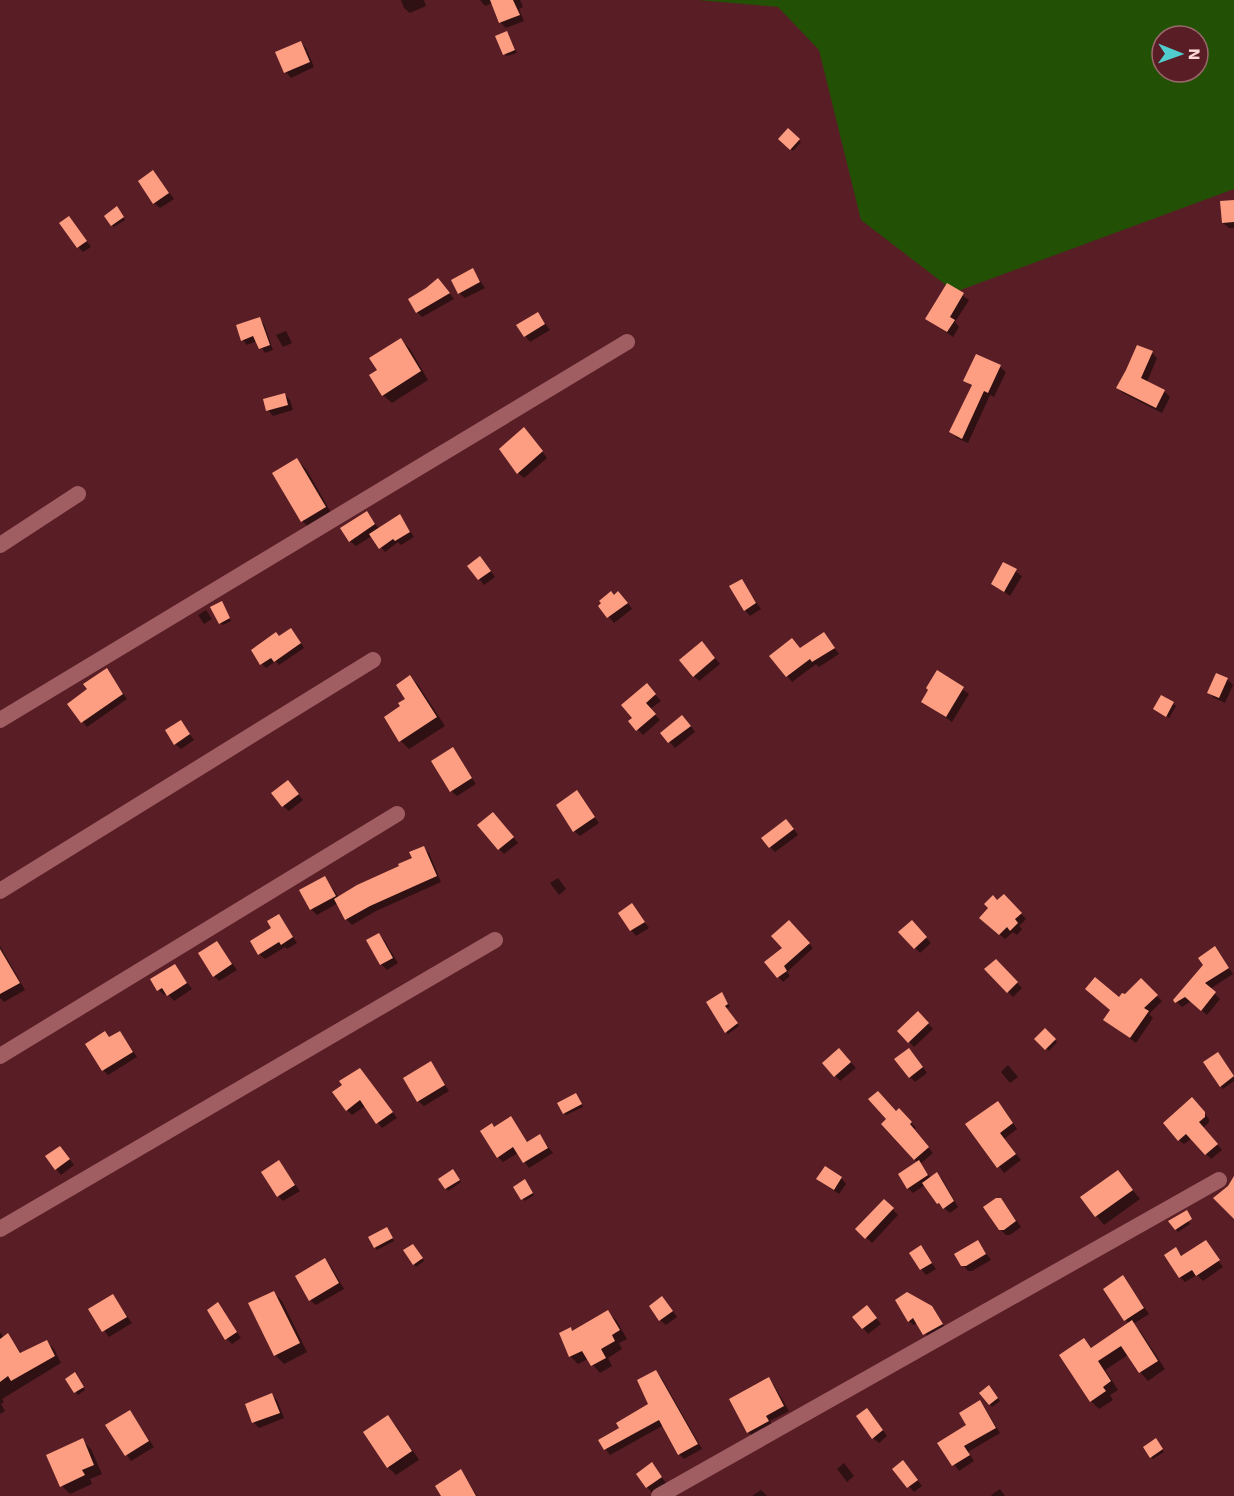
<svg xmlns="http://www.w3.org/2000/svg" width="1234" height="1496" viewBox="0 0 1234 1496" font-family="'Work Sans',sans-serif">
  <rect width="100%" height="100%" fill="#591e25"/>
  <path fill="#225005" fill-rule="evenodd" d="M698,0H1234V189L955,292L861,220L819,50L778,7ZM1162,36H1198V72H1162Z"/>
  <g fill="#0007">
    <path d="M401,0H424L426,6L410,13L404,8Z"/>
    <path d="M480,0H520L523,7L519,9L524,21L506,28L501,23L493,3L485,6Z"/>
    <path d="M507,33L517,53L507,56L505,54Z"/>
    <path d="M300,42L306,48L314,67L291,78L286,72Z"/>
    <path d="M788,130L801,142L793,151L780,139Z"/>
    <path d="M153,172L174,199L160,208L154,203Z"/>
    <path d="M1234,202V228H1229L1223,223Z"/>
    <path d="M119,211L125,220L114,227L112,225Z"/>
    <path d="M69,218L91,247L83,252L78,247Z"/>
    <path d="M473,270L485,288L465,298L459,293Z"/>
    <path d="M443,285L454,299L422,317L417,312Z"/>
    <path d="M947,285L969,300L955,322L959,327L953,337L927,319Z"/>
    <path d="M538,314L550,330L530,342L525,336Z"/>
    <path d="M259,319L264,324L273,350L265,353L257,341L247,345L243,340Z"/>
    <path d="M286,331L292,343L283,347L276,335Z"/>
    <path d="M401,340L410,349L428,380L392,403L383,395L379,371Z"/>
    <path d="M1152,353L1157,358L1147,382L1164,391L1170,397L1162,413L1123,393L1117,388Z"/>
    <path d="M1000,367L1006,372L994,397L990,395L968,443L957,438L951,432L973,387L965,381Z"/>
    <path d="M284,394L290,400L293,410L273,416L268,410Z"/>
    <path d="M529,434L547,458L524,478L518,473Z"/>
    <path d="M297,460L306,469L333,516L311,529L302,521Z"/>
    <path d="M367,513L379,529L399,516L414,537L401,545L398,542L385,552L372,536L356,546L350,541Z"/>
    <path d="M485,563L495,577L484,585L469,566Z"/>
    <path d="M1004,564L1022,576L1010,596L993,583Z"/>
    <path d="M741,580L761,609L750,616L745,610Z"/>
    <path d="M624,598L632,609L614,623L600,606Z"/>
    <path d="M223,605L231,621L223,625L220,623Z"/>
    <path d="M206,610L212,619L204,624L198,615Z"/>
    <path d="M295,634L304,648L279,665L276,661L266,668L262,664L280,638Z"/>
    <path d="M824,634L839,654L819,667L816,664L792,682L771,656L801,650Z"/>
    <path d="M707,648L720,664L699,681L694,676Z"/>
    <path d="M107,670L127,699L87,727L69,704L89,690Z"/>
    <path d="M937,672L969,694L952,722L923,702Z"/>
    <path d="M410,677L418,685L445,726L409,749L401,741L403,707L407,699Z"/>
    <path d="M1227,679L1233,685L1225,703L1214,698L1209,693Z"/>
    <path d="M652,691L661,701L650,709L660,720L643,735L630,721Z"/>
    <path d="M1161,697L1176,706L1169,718L1157,711Z"/>
    <path d="M181,722L194,740L181,749L175,744Z"/>
    <path d="M688,722L695,732L675,748L662,733Z"/>
    <path d="M452,749L476,784L457,796L451,791Z"/>
    <path d="M293,787L303,800L289,811L283,806Z"/>
    <path d="M577,792L599,823L580,836L574,831Z"/>
    <path d="M498,819L518,843L504,854L499,849Z"/>
    <path d="M792,826L798,835L775,852L770,847Z"/>
    <path d="M424,848L429,853L441,882L376,911L352,925L346,919L338,903L317,915L312,910L301,891L325,877L339,898L414,859Z"/>
    <path d="M558,878L566,889L559,895L550,883Z"/>
    <path d="M1004,896L1026,919L1019,926L1022,929L1017,935L1013,932L1005,939L986,923L998,902Z"/>
    <path d="M632,905L649,928L636,936L631,930Z"/>
    <path d="M279,916L297,943L287,949L285,947L265,959L259,954Z"/>
    <path d="M789,922L813,948L787,972L790,976L783,982L766,962L784,948Z"/>
    <path d="M911,922L931,943L920,953L901,932Z"/>
    <path d="M379,935L384,940L398,963L387,970L381,964Z"/>
    <path d="M217,943L237,970L219,981L214,976Z"/>
    <path d="M0,946L25,990L4,1002L0,998Z"/>
    <path d="M1215,948L1233,974L1210,989L1220,999L1207,1015L1191,1001L1182,1007L1175,1000L1205,965Z"/>
    <path d="M996,961L1022,988L1013,997L987,970Z"/>
    <path d="M175,966L192,989L174,1001L167,993L164,995L159,990Z"/>
    <path d="M1141,980L1162,1001L1149,1014L1153,1018L1136,1043L1105,1020L1120,999Z"/>
    <path d="M724,997L730,1007L726,1008L739,1026L728,1034L726,1032Z"/>
    <path d="M918,1013L933,1029L914,1047L899,1031Z"/>
    <path d="M1045,1030L1057,1042L1049,1051L1036,1039Z"/>
    <path d="M120,1032L137,1057L108,1075L103,1070L110,1038Z"/>
    <path d="M844,1055L856,1068L840,1081L824,1063Z"/>
    <path d="M914,1055L927,1073L915,1082L910,1077Z"/>
    <path d="M1220,1056L1234,1077V1081L1223,1089L1221,1086Z"/>
    <path d="M431,1063L449,1091L424,1106L418,1101Z"/>
    <path d="M1008,1065L1018,1077L1010,1083L1001,1072Z"/>
    <path d="M360,1069L397,1118L382,1128L365,1106L352,1115L347,1110Z"/>
    <path d="M578,1097L583,1107L566,1115L564,1113Z"/>
    <path d="M1197,1104L1209,1119V1122L1203,1128L1222,1150L1211,1159L1192,1138L1184,1144L1179,1140Z"/>
    <path d="M1003,1108L1017,1129L1004,1139L1021,1160L1004,1173L967,1124Z"/>
    <path d="M896,1113L904,1114L916,1128L913,1130L933,1153L920,1164L931,1178L937,1174L942,1179L958,1207L950,1213L938,1203L925,1185L913,1193L908,1188L918,1163L883,1124Z"/>
    <path d="M511,1118L528,1143L540,1136L553,1153L529,1168L518,1153L503,1162L498,1157L495,1128Z"/>
    <path d="M65,1153L74,1165L61,1175L56,1169Z"/>
    <path d="M279,1162L300,1191L283,1201L278,1196Z"/>
    <path d="M1118,1172L1140,1199L1104,1225L1082,1198Z"/>
    <path d="M455,1174L461,1182L448,1191L446,1188Z"/>
    <path d="M841,1178L846,1184L839,1194L818,1179Z"/>
    <path d="M527,1183L534,1195L525,1201L515,1187Z"/>
    <path d="M884,1201L898,1215L872,1243L857,1229Z"/>
    <path d="M1006,1206L1021,1227L1010,1235H1006L1000,1229Z"/>
    <path d="M1185,1217L1190,1224L1178,1232L1176,1229Z"/>
    <path d="M389,1232L394,1241L377,1250L375,1247Z"/>
    <path d="M977,1241L991,1260L972,1271H968L963,1265Z"/>
    <path d="M920,1247L936,1269L926,1275L921,1269Z"/>
    <path d="M415,1248L424,1261L416,1267L405,1251Z"/>
    <path d="M1209,1248L1223,1267L1203,1281L1197,1275L1185,1282L1180,1277L1176,1249L1183,1257Z"/>
    <path d="M325,1260L330,1265L344,1289L316,1305L310,1300Z"/>
    <path d="M1123,1277L1149,1314L1133,1324L1140,1331L1165,1369L1148,1381L1140,1372L1128,1355L1105,1370L1118,1390L1110,1395L1113,1400L1099,1409L1091,1401L1084,1340L1092,1348L1129,1324L1105,1290Z"/>
    <path d="M273,1292L282,1301L307,1352L284,1364L275,1355Z"/>
    <path d="M907,1294L931,1307L946,1329L929,1338L918,1323L913,1325L909,1321Z"/>
    <path d="M113,1296L132,1323L109,1337L90,1310Z"/>
    <path d="M667,1303L677,1317L666,1325L660,1320Z"/>
    <path d="M218,1304L241,1338L232,1344L227,1339Z"/>
    <path d="M608,1312L616,1320L627,1339L619,1343L622,1349L608,1358L612,1366L600,1373L588,1359L578,1364L570,1356L571,1329L573,1332Z"/>
    <path d="M872,1313L881,1324L868,1334L854,1317Z"/>
    <path d="M0,1332L4,1338L8,1335L22,1354L46,1341L54,1349L61,1363L2,1399L4,1402L1,1404L5,1411L0,1414Z"/>
    <path d="M656,1372L661,1377L702,1449L684,1459L679,1454L664,1425L610,1455L600,1441L621,1429L650,1405L641,1388Z"/>
    <path d="M77,1377L85,1390L78,1395L67,1379Z"/>
    <path d="M769,1379L774,1385L789,1411L770,1421L773,1427L754,1437L748,1432Z"/>
    <path d="M991,1389L1000,1401L992,1407L981,1393Z"/>
    <path d="M272,1395L277,1400L284,1418L259,1428L253,1422Z"/>
    <path d="M980,1402L985,1408L1000,1433L968,1452L974,1461L959,1471L940,1444L968,1425Z"/>
    <path d="M130,1412L154,1447L131,1461L107,1426Z"/>
    <path d="M872,1415L887,1436L879,1443L873,1438Z"/>
    <path d="M388,1417L396,1426L419,1460L396,1475L388,1467Z"/>
    <path d="M82,1440L91,1449L102,1474L90,1479L92,1484L70,1494L62,1486Z"/>
    <path d="M1158,1442L1164,1452L1153,1459L1151,1457Z"/>
    <path d="M844,1463L854,1476L847,1482L837,1469Z"/>
    <path d="M652,1464L666,1483L652,1493L647,1487Z"/>
    <path d="M908,1468L922,1486L914,1492L894,1469Z"/>
    <path d="M461,1471L477,1496H442Z"/>
    <path d="M1000,1489L1005,1496H992L991,1495Z"/>
    <path d="M761,1490L767,1496H752Z"/>
  </g>
  <g fill="#fd9e82">
    <path d="M490,0H513L520,15L499,23Z"/>
    <path d="M507,31L515,50L503,55L495,36Z"/>
    <path d="M301,41L310,62L284,73L275,52Z"/>
    <path d="M788,128L800,139L790,150L778,139Z"/>
    <path d="M153,170L169,193L153,204L138,181Z"/>
    <path d="M1234,200V222L1222,223L1220,201Z"/>
    <path d="M117,206L124,217L111,226L104,216Z"/>
    <path d="M69,216L87,241L77,248L59,223Z"/>
    <path d="M473,268L480,282L458,294L451,280Z"/>
    <path d="M438,278L450,293L416,313L408,299L426,288Z"/>
    <path d="M947,283L964,293L950,317L955,320L947,332L925,319Z"/>
    <path d="M538,312L545,324L524,337L516,325Z"/>
    <path d="M260,317L270,345L259,349L253,336L241,341L236,325Z"/>
    <path d="M401,338L421,371L382,396L369,375L377,370L369,358Z"/>
    <path d="M1137,345L1153,351L1141,378L1165,390L1156,408L1116,388L1126,370Z"/>
    <path d="M976,354L1001,365L988,393L984,391L962,439L949,432L972,385L963,381Z"/>
    <path d="M285,393L288,405L266,411L263,399Z"/>
    <path d="M524,427L543,451L517,474L499,449Z"/>
    <path d="M297,458L326,507L301,522L272,473Z"/>
    <path d="M367,511L375,524L349,542L340,528Z"/>
    <path d="M400,514L410,532L395,541L393,539L379,549L369,534Z"/>
    <path d="M480,556L491,571L478,580L467,566Z"/>
    <path d="M1003,562L1017,569L1004,592L991,584Z"/>
    <path d="M742,579L756,603L744,611L729,586Z"/>
    <path d="M611,591L614,595L618,591L628,603L607,618L598,606L601,603L599,601Z"/>
    <path d="M222,601L230,618L219,624L210,607Z"/>
    <path d="M291,628L301,643L274,662L271,658L260,665L251,650L276,632L279,636Z"/>
    <path d="M824,632L835,648L812,662L810,659L786,677L769,656L792,638L800,648Z"/>
    <path d="M702,641L715,658L693,677L679,660Z"/>
    <path d="M107,668L123,694L81,723L67,704L87,689L83,684Z"/>
    <path d="M937,670L964,687L946,717L921,702L928,690L926,688Z"/>
    <path d="M1216,673L1228,678L1219,698L1207,693Z"/>
    <path d="M410,675L437,717L399,742L384,717L400,706L398,703L405,699L396,685Z"/>
    <path d="M647,683L656,694L646,703L656,714L636,731L628,721L632,718L621,705Z"/>
    <path d="M1161,695L1174,702L1166,717L1153,709Z"/>
    <path d="M682,715L691,726L668,743L660,733Z"/>
    <path d="M181,720L190,734L174,745L165,730Z"/>
    <path d="M453,747L472,778L450,792L431,761Z"/>
    <path d="M288,780L299,794L282,807L271,793Z"/>
    <path d="M577,790L595,817L573,832L556,805Z"/>
    <path d="M493,812L514,837L498,850L477,825Z"/>
    <path d="M786,819L794,829L769,848L761,838Z"/>
    <path d="M424,846L437,876L370,906L345,920L334,899L357,885L399,866L398,864L412,858L409,852Z"/>
    <path d="M325,876L336,896L310,910L299,890Z"/>
    <path d="M1004,894L1022,913L1015,919L1018,923L1010,931L1007,927L999,935L979,918L988,908L984,904L993,895L997,900Z"/>
    <path d="M632,903L645,922L630,931L618,913Z"/>
    <path d="M279,914L293,937L281,945L279,942L258,955L250,941L271,928L267,921Z"/>
    <path d="M789,920L810,943L784,966L787,971L777,978L764,962L782,948L771,936Z"/>
    <path d="M912,920L927,937L914,949L898,932Z"/>
    <path d="M379,933L393,958L380,965L366,940Z"/>
    <path d="M217,941L232,964L213,977L198,953Z"/>
    <path d="M1215,946L1229,968L1205,983L1216,992L1201,1011L1185,997L1175,1003L1173,1000L1203,965L1198,958Z"/>
    <path d="M0,949L20,983L0,994Z"/>
    <path d="M996,959L1018,982L1007,993L984,969Z"/>
    <path d="M175,964L187,983L167,996L162,988L157,991L150,979Z"/>
    <path d="M1095,977L1119,997L1122,993L1125,994L1141,978L1158,995L1144,1008L1149,1011L1130,1038L1103,1020L1110,1010L1085,989Z"/>
    <path d="M722,992L728,1004L725,1006L738,1023L725,1033L706,1002Z"/>
    <path d="M918,1011L929,1023L908,1043L897,1031Z"/>
    <path d="M1045,1028L1056,1039L1045,1050L1034,1039Z"/>
    <path d="M105,1031L109,1037L120,1031L133,1052L102,1071L85,1044Z"/>
    <path d="M839,1048L851,1062L834,1077L822,1063Z"/>
    <path d="M909,1048L923,1067L909,1078L894,1059Z"/>
    <path d="M1218,1052L1234,1076L1220,1087L1203,1062Z"/>
    <path d="M431,1061L445,1085L417,1102L403,1078Z"/>
    <path d="M360,1068L393,1112L376,1124L360,1100L346,1111L332,1092L342,1085L339,1081Z"/>
    <path d="M878,1091L896,1111L899,1108L912,1122L910,1124L929,1147L914,1160L881,1124L886,1119L868,1099Z"/>
    <path d="M576,1093L582,1104L563,1114L557,1103Z"/>
    <path d="M1192,1097L1205,1112V1117L1199,1122L1218,1144L1205,1155L1186,1134L1178,1141L1163,1123Z"/>
    <path d="M998,1101L1013,1123L1000,1133L1016,1154L997,1168L965,1124Z"/>
    <path d="M511,1116L527,1142L540,1134L548,1148L523,1163L513,1147L497,1158L480,1131L492,1123L494,1127Z"/>
    <path d="M60,1146L70,1159L55,1170L45,1156Z"/>
    <path d="M279,1160L295,1185L277,1197L261,1172Z"/>
    <path d="M919,1160L928,1175L907,1189L898,1174Z"/>
    <path d="M825,1166L842,1177L834,1190L816,1179Z"/>
    <path d="M453,1169L460,1180L445,1189L438,1179Z"/>
    <path d="M1118,1170L1133,1190L1095,1217L1080,1197Z"/>
    <path d="M937,1172L954,1201L943,1209L939,1203L937,1204L922,1183Z"/>
    <path d="M1234,1176V1219L1213,1198L1228,1186Z"/>
    <path d="M525,1179L533,1193L521,1200L513,1187Z"/>
    <path d="M996,1198H1001L1016,1221L1004,1230H999L983,1207Z"/>
    <path d="M884,1199L894,1208L865,1239L855,1229Z"/>
    <path d="M1187,1210L1192,1219L1175,1230L1168,1221Z"/>
    <path d="M387,1227L393,1238L374,1248L368,1237Z"/>
    <path d="M978,1240L986,1254L966,1266H961L954,1254Z"/>
    <path d="M1206,1240L1220,1260L1196,1276L1192,1270L1179,1278L1164,1255L1176,1247L1181,1256Z"/>
    <path d="M413,1244L423,1258L413,1265L403,1250Z"/>
    <path d="M921,1245L932,1263L920,1270L909,1253Z"/>
    <path d="M325,1258L339,1283L309,1301L295,1276Z"/>
    <path d="M1123,1275L1144,1308L1124,1321L1103,1289Z"/>
    <path d="M274,1291L300,1343L274,1356L248,1303Z"/>
    <path d="M907,1292L932,1306L943,1324L923,1335L913,1318L908,1322L895,1300Z"/>
    <path d="M113,1294L127,1317L102,1332L88,1309Z"/>
    <path d="M662,1296L673,1311L659,1321L649,1306Z"/>
    <path d="M218,1302L237,1332L225,1340L207,1310Z"/>
    <path d="M867,1305L877,1318L862,1329L852,1317Z"/>
    <path d="M608,1310L620,1330L612,1335L615,1341L601,1349L606,1358L591,1366L582,1351L569,1357L559,1333L571,1327L572,1331Z"/>
    <path d="M1132,1320L1158,1361L1139,1373L1121,1346L1098,1361L1111,1381L1103,1387L1106,1391L1090,1402L1059,1355L1084,1338L1091,1348Z"/>
    <path d="M8,1333L20,1353L47,1340L55,1356L11,1381L8,1376L0,1382V1339Z"/>
    <path d="M656,1370L698,1444L678,1455L659,1420L604,1450L598,1440L619,1428L616,1423L648,1404L637,1380Z"/>
    <path d="M75,1372L84,1387L74,1393L65,1379Z"/>
    <path d="M769,1377L784,1406L766,1416L769,1421L747,1433L729,1399Z"/>
    <path d="M989,1385L998,1398L989,1405L979,1393Z"/>
    <path d="M272,1393L280,1413L252,1423L245,1404Z"/>
    <path d="M980,1400L996,1428L964,1446L970,1455L952,1466L937,1443L966,1425L959,1413Z"/>
    <path d="M867,1408L883,1430L872,1439L856,1416Z"/>
    <path d="M130,1410L149,1441L125,1456L105,1425Z"/>
    <path d="M388,1415L412,1451L387,1468L363,1432Z"/>
    <path d="M83,1438L94,1465L82,1470L85,1475L60,1487L46,1455Z"/>
    <path d="M1156,1438L1163,1449L1150,1458L1143,1447Z"/>
    <path d="M903,1460L918,1480L907,1488L892,1469Z"/>
    <path d="M652,1462L662,1477L646,1488L636,1474Z"/>
    <path d="M461,1469L476,1496H441L435,1486Z"/>
  </g>
  <g fill="none" stroke-linecap="round" stroke-linejoin="round">
    <g stroke="#a05e62" stroke-width="16">
      <path d="M0,545L78,494"/>
      <path d="M0,720L627,342"/>
      <path d="M0,891L373,660"/>
      <path d="M0,1056L397,814"/>
      <path d="M0,1229L495,940"/>
      <path d="M659,1496L1219,1180"/>
    </g>
  </g>
  <g transform="translate(1180 54) rotate(91)"><circle r="28" fill="#591e25" stroke="#9b686c" stroke-width="1.5"/>
  <path d="M0-4.5L10 22L0 15L-10 22Z" fill="#52cdcf"/>
  <text y="-9" font-size="16" font-weight="bold" text-anchor="middle" fill="#fdd6d6">N</text>
  </g>
</svg>
